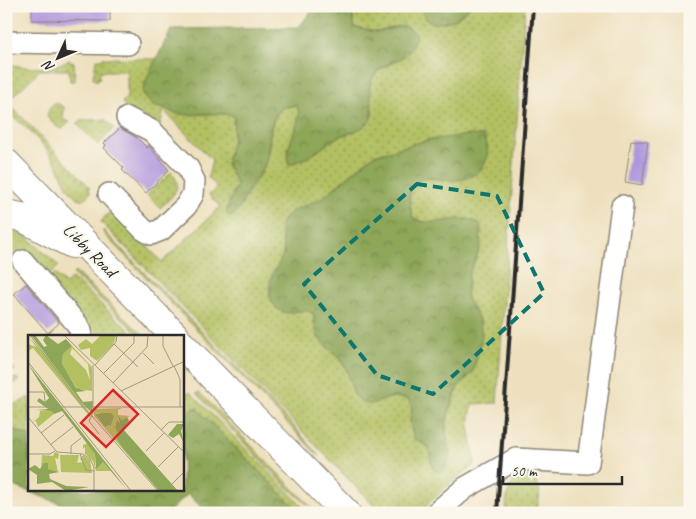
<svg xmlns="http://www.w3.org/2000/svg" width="696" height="519" viewBox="0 0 696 519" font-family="Caveat,sans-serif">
  <defs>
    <pattern id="grass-dots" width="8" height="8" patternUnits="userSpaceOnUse" patternTransform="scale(1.25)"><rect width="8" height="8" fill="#b3c062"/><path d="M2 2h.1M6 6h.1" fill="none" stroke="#929c51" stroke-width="1.8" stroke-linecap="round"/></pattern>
    <pattern id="forest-crowns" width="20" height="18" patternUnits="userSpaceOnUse" patternTransform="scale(1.25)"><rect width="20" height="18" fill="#8ea658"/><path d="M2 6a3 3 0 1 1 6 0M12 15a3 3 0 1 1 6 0" fill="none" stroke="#748749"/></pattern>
  </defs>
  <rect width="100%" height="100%" fill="#fbf7ec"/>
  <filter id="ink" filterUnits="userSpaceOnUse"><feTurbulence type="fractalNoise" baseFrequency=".02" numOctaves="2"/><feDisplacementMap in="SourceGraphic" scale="10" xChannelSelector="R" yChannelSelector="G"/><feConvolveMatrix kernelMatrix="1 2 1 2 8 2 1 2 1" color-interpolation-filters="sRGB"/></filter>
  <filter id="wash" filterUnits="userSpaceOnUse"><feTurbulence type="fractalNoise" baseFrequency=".0096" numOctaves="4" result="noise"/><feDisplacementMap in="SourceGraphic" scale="20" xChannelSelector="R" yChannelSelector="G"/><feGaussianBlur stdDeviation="1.12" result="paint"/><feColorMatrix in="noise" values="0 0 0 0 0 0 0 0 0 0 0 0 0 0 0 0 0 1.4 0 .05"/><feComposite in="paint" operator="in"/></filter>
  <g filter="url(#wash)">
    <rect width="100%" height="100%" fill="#eee0be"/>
    <g fill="url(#grass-dots)" stroke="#6f7646" fill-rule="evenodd">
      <path d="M357,6H421L454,20L471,6H525L497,403L472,404L469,425L475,464L447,486L420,513H381L101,222L107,214L115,213L162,262L220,207L209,195L217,187L208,177L212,160L164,111L160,125L128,111L122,102L127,97V71H100L99,79L96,81L93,78L96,60L103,58L158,59L144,87L153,106C165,107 166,110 175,113C194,118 214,110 234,116L233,138L226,163L237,185L229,202L245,198C251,186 260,177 265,165C274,142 264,126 283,107L296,105C306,117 286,147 288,164C307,162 321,146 338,137C344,134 351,135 356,131C362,127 370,111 371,104C372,94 366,89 373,78C380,65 396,64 406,54L399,26L377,32L355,28L352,15ZM484,136L488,148L476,174L452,180L422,178C404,187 410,202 413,218L429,224L466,219L480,248L469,274L466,297L480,322L479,348L473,372L458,387L447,420L446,435L449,457L444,470L437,472L432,468L429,447L414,439L410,423L412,408L409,400L394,397L370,404L354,395L348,373L337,354L327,346L314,323V314L306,310L286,313L269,296L272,273L283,259L284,253L280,225L287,215L322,198L374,155L428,140Z"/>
      <path d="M69,60L74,62L75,81H70L69,70H40L7,102L89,186L90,193L82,201C66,193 63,174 54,160C43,143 23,123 6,112V62C24,70 52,70 69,60Z"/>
      <path d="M57,103L64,107L63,120L70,122L62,129L57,127L47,116L50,107Z"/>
      <path d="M81,120H106L114,128L98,145L77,124Z"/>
      <path d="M171,172C185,187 172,197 160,208L147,195Z"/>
      <path d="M6,228L26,236L59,266L47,278L19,253L6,252Z"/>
      <path d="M103,230L290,422L320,457L104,234Z"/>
      <path d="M75,272L137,329L145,336H141L73,274Z"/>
      <path d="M55,274L66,284L72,278L136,336H87L47,282Z"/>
      <path d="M6,360L15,370L8,372L10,380L17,378L19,381L6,388Z"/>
      <path d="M185,393H191L309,513H300L195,407L183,419V395Z"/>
      <path d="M196,393H200L311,507L287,487Z"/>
      <path d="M29,397V436L13,429L6,436V406L19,403Z"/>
      <path d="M521,474L532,477C543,489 540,498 535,513H506C506,498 508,483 521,474Z"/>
    </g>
    <g fill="url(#forest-crowns)" stroke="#5c6842">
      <path d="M315,6H357L352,15L355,28L377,32L404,26L416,33C409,67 390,56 375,74C364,88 374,100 372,115C369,130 348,132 338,137C328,142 320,151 310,156C304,159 295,162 289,165C281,147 307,119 296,105L283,107C265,124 272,139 266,161C263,171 257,177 252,184C244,196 243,209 231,217L226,213L229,202L237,185L226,163L233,138L234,116C214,110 194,118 175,113C166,110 164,106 153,106C149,102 143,96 143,90C143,84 167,37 172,29L299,27Z"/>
      <path d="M471,6L454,20L435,24L426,19L420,7Z"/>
      <path d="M469,135L484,136C494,159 482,177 458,180C446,181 434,177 422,178C404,186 410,202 413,218C436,231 462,209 481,225L480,248L469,274L466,297L480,321L482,337L473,372L458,387L449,410L445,427L450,457L444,470L439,472L432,468L429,447L414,439L410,423L412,408L409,400C390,390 376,408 365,403C350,398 351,377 344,364C338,353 324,348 318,336C314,328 316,322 314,314L306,310L287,313L277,309L271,301L270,281L284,253L280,225L290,212L322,198L374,155L428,140Z"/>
      <path d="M195,407L300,513H207L188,494L168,513H85L6,483V436L13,429L29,436V490H182L183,419Z"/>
    </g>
    <g id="blocks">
      <g fill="#b097dd">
        <path d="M32,6H110V21L32,20Z"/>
        <path d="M120,128L137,138L147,148L149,146L169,170L146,193L122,170L124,168L104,148L106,145L104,143Z"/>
        <path d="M631,140L648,142L642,185L625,182Z"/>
        <path d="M26,284L59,323L48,333L14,294Z"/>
      </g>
    </g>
  </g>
  <g filter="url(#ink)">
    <use href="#blocks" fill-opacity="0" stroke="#8c8674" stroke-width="1"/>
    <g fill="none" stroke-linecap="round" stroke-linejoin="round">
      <g stroke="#8c8674" stroke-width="24">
        <g id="minor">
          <path d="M6,42L128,44"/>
          <path d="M109,194L144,230L151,234L161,230L186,206L193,194L194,181L188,168L152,131L127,118"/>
          <path d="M23,261L77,324L81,331L80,336"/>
          <path d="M436,513L465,488L516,459L588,463L622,206"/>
        </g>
      </g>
      <g stroke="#8c8674" stroke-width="30">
        <g id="major">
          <path d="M6,163L175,336"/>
          <path d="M6,214L21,217L72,244"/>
          <path d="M182,345L346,513"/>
        </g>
      </g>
      <use href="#minor" stroke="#fff" stroke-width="21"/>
      <use href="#major" stroke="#fff" stroke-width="28"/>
      <path stroke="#2b2b2b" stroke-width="4" d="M497,513L533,6"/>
    </g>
  </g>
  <path fill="none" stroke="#0f766e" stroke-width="4" stroke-dasharray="10 6" stroke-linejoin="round" d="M417,184L497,196L544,293L433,394L377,375L304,284Z"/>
  <g text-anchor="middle" stroke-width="4.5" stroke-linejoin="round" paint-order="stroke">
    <g font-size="18" fill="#2b2b2b" stroke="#fbf7ec">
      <text transform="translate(90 250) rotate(45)" y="6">Libby Road</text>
    </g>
  </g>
  <g transform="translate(28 335)">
    <rect width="156" height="156" fill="#eee0be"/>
    <path d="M73,0L88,1L86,8L84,7L86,9L69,26L62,21V13L53,15L50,10L58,4L64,9ZM0,1L20,23L63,80L62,82L5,13L0,16V9L8,12ZM44,11L64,32V56L49,54L34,30L35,19ZM44,13L60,29L62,45L58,35L42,19ZM94,73L90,75V80L102,81L94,85L89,81L92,88L89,86L87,91L89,96H93L88,103L123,144L131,156L66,81V74ZM68,78H82L86,82L81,96L82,90L77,92ZM12,76H23L26,79L10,92L8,86L5,87L11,82ZM60,108L67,119V132L75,127L83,136H68L65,126L57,119V112L55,114V110ZM27,117L31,119L30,124L27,123L30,137L20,134L17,128L13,133L14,120L25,121ZM32,120H51L49,128L55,127L52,124L55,120L62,125L64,138L33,137Z" fill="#b3c062" fill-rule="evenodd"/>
    <path d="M3,0H7L16,12L19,11L15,5L18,0L30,9L38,4L44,11L35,19L34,29L48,53L58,56L48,57L55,67L65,66L64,78L53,67ZM0,29L86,138L100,156L75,127L68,134L67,119L34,76L26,79L23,76L8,75L20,74L9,66L11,63L17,67L21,63ZM74,78H83L86,82L81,96L82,90L77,92L67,79ZM89,80L94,85L99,82L101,86L95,94L150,156H131L95,113L88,103L93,96L89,97L87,92L89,85L92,88ZM149,89H156L153,96L156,108L151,99L145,103L140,100ZM16,128H20V134L31,137L21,139L22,144L38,151L61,152L38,156L24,147L9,149V140L0,134L7,130L12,134Z" fill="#8ea658"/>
    <path fill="none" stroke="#a09883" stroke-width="1" d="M2,0L49,64L130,156M36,0L157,118M135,0V11L145,31M86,9L110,32M115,18L126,29M0,27L103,156M65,30V78L61,86L71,99M67,30L88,7L89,0M146,31L152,44V72M75,39L106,8V0M85,48L119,12L120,0M93,56L157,26M0,57H16L17,67M0,72H157M0,82L29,117L55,119L62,124L66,132V156M133,95L141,87H157M13,98L36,80M22,110L45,92M118,116L136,98M0,119H22L27,116M43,119V111L53,103M52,119L58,135L66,136M130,132L150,112M144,149L157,136"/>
    <path fill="#d62828" fill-opacity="0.15" stroke="#d62828" stroke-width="2.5" d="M85,55L110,79L78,112L53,88Z"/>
    <rect width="156" height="156" fill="none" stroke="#2b2b2b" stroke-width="2.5"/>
  </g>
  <rect width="696" height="519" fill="none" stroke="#fbf7ec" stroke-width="25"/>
  <g transform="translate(58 58) rotate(226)" stroke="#fbf7ec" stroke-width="4" paint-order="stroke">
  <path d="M0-4L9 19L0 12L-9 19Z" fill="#2b2b2b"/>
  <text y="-8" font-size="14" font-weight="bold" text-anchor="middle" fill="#2b2b2b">N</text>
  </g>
  <path d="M503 476v8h119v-8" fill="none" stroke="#2b2b2b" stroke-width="2.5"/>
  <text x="511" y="476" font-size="15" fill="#2b2b2b" stroke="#fbf7ec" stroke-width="4" paint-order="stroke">50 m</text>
</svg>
